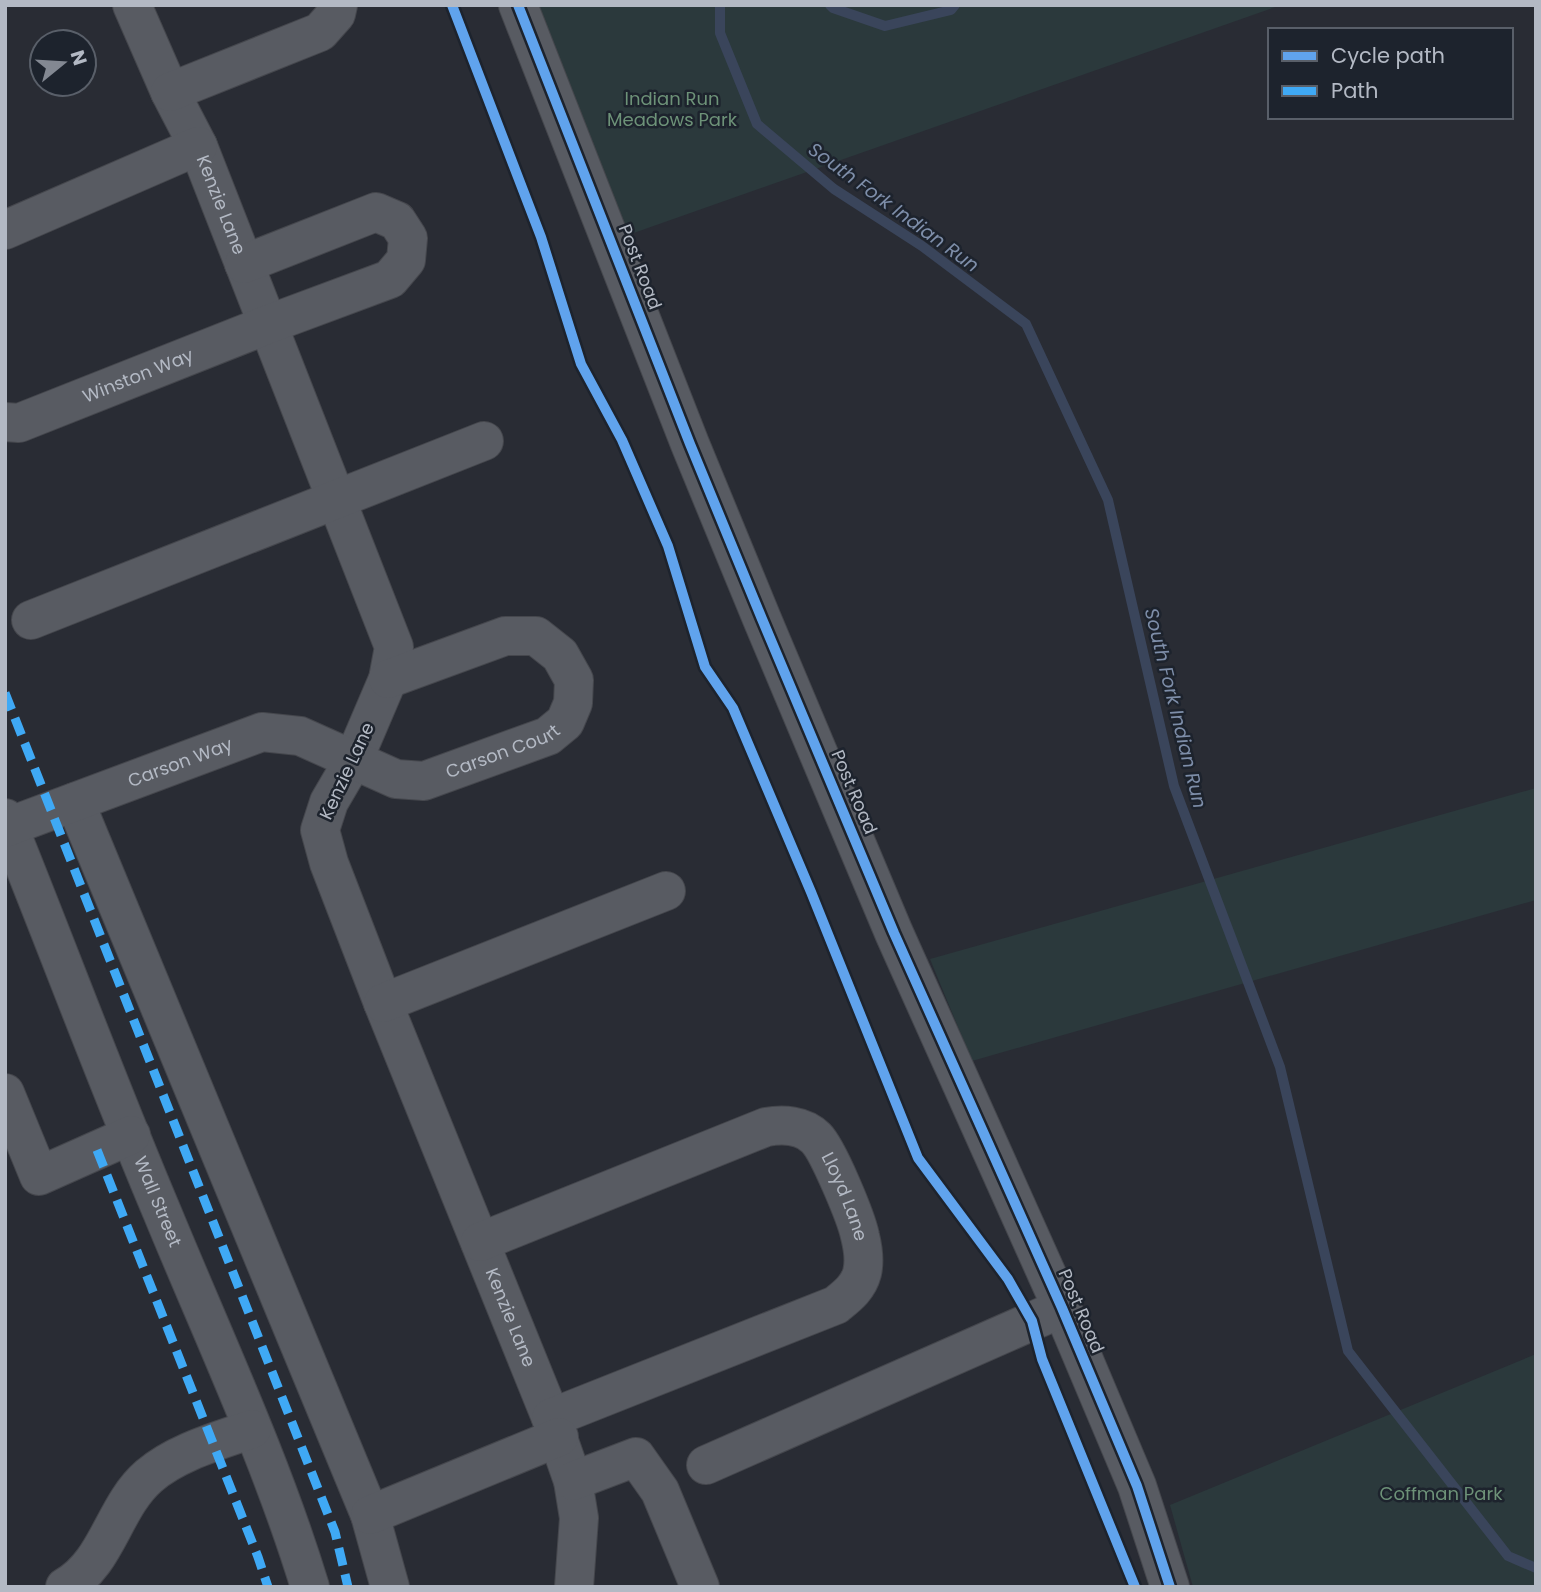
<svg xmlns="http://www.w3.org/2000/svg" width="1541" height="1592" viewBox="0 0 1541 1592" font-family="Poppins,sans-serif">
  <rect width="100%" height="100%" fill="#292c34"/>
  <g fill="#2b393c">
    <path d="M520,5H1281L611,241Z"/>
    <path d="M1536,788V900L972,1061L930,959Z"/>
    <path d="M1536,1354V1587H1193L1170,1505Z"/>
  </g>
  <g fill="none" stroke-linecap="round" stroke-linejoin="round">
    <g stroke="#3a455b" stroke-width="10">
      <path d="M720,5V33L757,124L834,189L922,246L1026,324L1108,500L1174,786L1280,1067L1348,1351L1508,1556L1536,1568"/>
      <path d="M830,5L833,8L885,26L951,10L955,5"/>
    </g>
    <g stroke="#45474d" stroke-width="40">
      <g id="minor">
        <path id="s1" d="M132,5L170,92L198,146L394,647L388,679L353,761L329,802L320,830L329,863L383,1003L551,1418L573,1481L579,1518L574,1587"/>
        <path d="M518,5L690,444L762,619L894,933L1062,1308L1137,1486L1170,1587"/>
        <path d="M170,92L320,32L336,14L338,5"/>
        <path d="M5,230L198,146"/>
        <path id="s2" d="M5,422L19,423L269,324L390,279L406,260L408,238L397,221L376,212L244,264"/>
        <path d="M31,620L484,441"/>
        <path d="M75,802L370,1515L390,1587"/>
        <path id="s3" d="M5,818C58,949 107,1082 162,1212C213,1336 271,1459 310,1587"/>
        <path id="s4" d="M5,828L262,732L300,736L396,779L424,781L548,736L565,722L573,703L574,680L560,655L536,636H505L388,679"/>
        <path d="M383,1003L666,891"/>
        <path d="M5,1093L39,1176L131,1135"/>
        <path id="s5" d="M480,1242L766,1127C783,1124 803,1125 816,1138C828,1150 856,1217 860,1236C863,1248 865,1261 862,1273C858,1288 847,1296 836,1305L551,1418"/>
        <path d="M706,1465L1062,1308"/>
        <path d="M573,1481L636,1457L660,1491L700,1587"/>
        <path d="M370,1515L559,1437"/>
        <path d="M65,1587C108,1563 113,1507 149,1476C177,1452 218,1441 252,1429"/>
      </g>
    </g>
    <use href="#minor" stroke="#585b62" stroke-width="38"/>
    <g stroke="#3fa9f5" stroke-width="9" stroke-dasharray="18 9" stroke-linecap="butt">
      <path d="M5,693L335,1532L348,1587"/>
      <path d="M97,1150L258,1557L268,1587"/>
    </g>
    <g stroke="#1d232d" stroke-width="15">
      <g id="cycleway">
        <path d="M452,5L541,237L581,364L622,440L668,546L705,667L733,708L811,892L918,1158L1008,1279L1032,1321L1042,1359L1135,1587"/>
        <path d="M518,5L690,444L762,619L894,933L1062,1308L1137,1486L1170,1587"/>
      </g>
    </g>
    <use href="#cycleway" stroke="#60a3ed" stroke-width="10"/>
  </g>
  <g text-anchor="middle" stroke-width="5" stroke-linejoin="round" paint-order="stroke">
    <g font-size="18" fill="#6d9278" stroke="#1d232d">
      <text x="672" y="105">Indian Run<tspan x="672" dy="21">Meadows Park</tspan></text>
      <text x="1441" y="1500">Coffman Park</text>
    </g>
    <g font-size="18" fill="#b3b9c4" stroke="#1d232d">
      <text dy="6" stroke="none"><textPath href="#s1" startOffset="219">Kenzie Lane</textPath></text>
      <text transform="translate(640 267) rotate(69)" y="6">Post Road</text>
      <text dy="6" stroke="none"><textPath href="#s2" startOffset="142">Winston Way</textPath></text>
      <text dy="6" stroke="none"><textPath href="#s4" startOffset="530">Carson Court</textPath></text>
      <text dy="6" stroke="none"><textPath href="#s4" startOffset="187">Carson Way</textPath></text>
      <text transform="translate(347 771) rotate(-65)" y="6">Kenzie Lane</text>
      <text transform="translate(854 792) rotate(67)" y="6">Post Road</text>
      <text dy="6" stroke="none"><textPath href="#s5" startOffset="427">Lloyd Lane</textPath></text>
      <text dy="6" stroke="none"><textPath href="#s3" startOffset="413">Wall Street</textPath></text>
      <text transform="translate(1081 1311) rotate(67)" y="6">Post Road</text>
      <text dy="6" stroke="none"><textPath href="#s1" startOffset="1416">Kenzie Lane</textPath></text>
    </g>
    <g font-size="19" font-style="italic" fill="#7e8ea9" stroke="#1d232d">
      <text transform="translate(894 207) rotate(36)" y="7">South Fork Indian Run</text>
      <text transform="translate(1176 708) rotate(76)" y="7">South Fork Indian Run</text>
    </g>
  </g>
  <rect width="1541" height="1592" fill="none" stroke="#b3b9c4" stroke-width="14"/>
  <rect x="1268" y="28" width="245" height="91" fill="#1d232d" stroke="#595f69" stroke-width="2"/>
  <rect x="1282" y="51" width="35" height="10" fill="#60a3ed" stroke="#595f69" stroke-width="2"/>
  <text x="1331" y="63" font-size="21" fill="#b3b9c4">Cycle path</text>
  <rect x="1282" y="86" width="35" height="10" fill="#3fa9f5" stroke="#595f69" stroke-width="2"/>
  <text x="1331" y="98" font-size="21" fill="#b3b9c4">Path</text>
  <g transform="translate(63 63) rotate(72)"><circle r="33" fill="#1d232d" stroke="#595f69" stroke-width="2"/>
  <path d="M0-5L12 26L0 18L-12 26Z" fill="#838892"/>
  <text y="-10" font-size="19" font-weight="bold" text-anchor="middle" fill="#b3b9c4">N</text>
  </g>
</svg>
